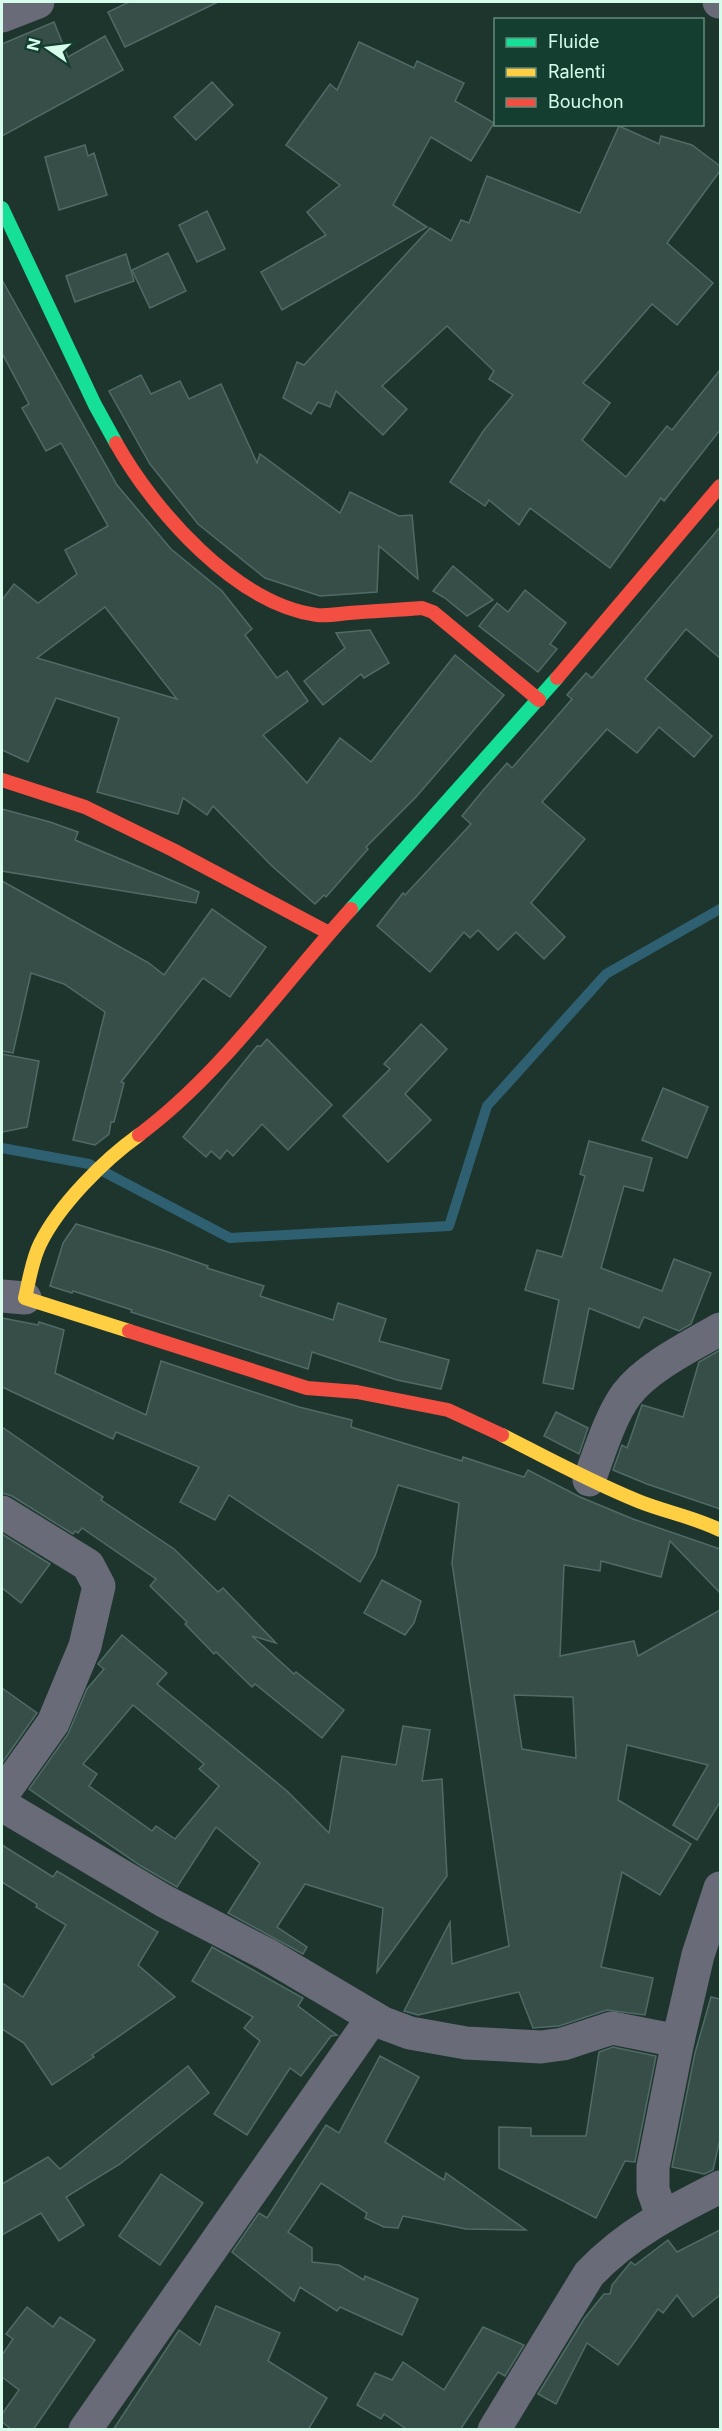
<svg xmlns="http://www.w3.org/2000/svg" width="722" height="2431" viewBox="0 0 722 2431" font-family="Inter,sans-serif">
  <rect width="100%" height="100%" fill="#1e352d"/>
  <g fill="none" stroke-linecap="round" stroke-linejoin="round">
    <path stroke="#2e6072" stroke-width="10" d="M2,1148L89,1164L230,1238L449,1226L487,1106L606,974L720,909"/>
  </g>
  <g fill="#374d48" stroke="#506b67" stroke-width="1.5" fill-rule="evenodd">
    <path d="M129,2H218L125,47L108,12Z"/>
    <path d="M54,22L68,57L105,36L123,70L2,136V44Z"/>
    <path d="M359,42L414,68L417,61L464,83L455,101L494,123L471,161L431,137L393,205L427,227L282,310L261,272L326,235L307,212L340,185L286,145L330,84L337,90Z"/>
    <path d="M212,82L233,105L196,140L174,117Z"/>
    <path d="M619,126L659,144L661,136L692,145L720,166V171L667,243L713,283L677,325L652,304L583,383L610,403L582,440L626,477L667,426L672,430L720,370V430L664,501L661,498L610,568L530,508L519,525L489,500L485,506L450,482L484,430L513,395L489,379L494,371L447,326L382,386L407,409L383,435L336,391L330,407L318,402L311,414L283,398L297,362L304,365L430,228L451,241L461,220L469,223L487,176L580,213Z"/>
    <path d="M85,145L88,156L94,153L107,195L59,210L45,157Z"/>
    <path d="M207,211L225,249L197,262L179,225Z"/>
    <path d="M168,253L186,291L150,308L132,270Z"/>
    <path d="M126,254L134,281L75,302L66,276Z"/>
    <path d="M2,280L117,485L171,549L222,591L252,629L245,635L277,678L287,671L308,701L263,735L307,783L340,738L371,762L455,655L504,695L416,797L366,847L368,849L326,897L324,895L315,904L272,866L213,806L207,815L183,798L178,814L97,792L119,718L56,698L28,762L2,750V600L14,584L38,603L77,574L65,550L108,526L61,443L46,451L22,408L29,404L2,353ZM105,607L177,699L37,658Z"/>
    <path d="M141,375L151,394L180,381L189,399L221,384L257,463L260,454L340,513L350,492L399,516L412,515L418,579L379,546L377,592L320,596L265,578L198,524L150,464L109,391Z"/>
    <path d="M720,527V658L686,629L645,679L712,736L694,757L659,727L637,753L607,729L542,802L585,839L531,903L565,937L544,959L516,932L498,950L478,930L470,938L464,932L430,972L377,926L403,893L405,895L471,824L462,816L480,794L507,763L512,768L572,699L567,695L586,673L592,678Z"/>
    <path d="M453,566L493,600L467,616L445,598L433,591Z"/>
    <path d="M525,590L566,623L550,644L557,649L538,672L479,626L497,603L508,612Z"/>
    <path d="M370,630L389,663L364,678L361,674L323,705L304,681L345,648L336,633Z"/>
    <path d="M2,809L50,822L78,832L75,840L199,892L196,903L2,871Z"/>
    <path d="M2,881L149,963L164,975L212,909L266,947L230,997L203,978L121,1082L124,1083L114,1122H111L109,1134L95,1145L73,1140L105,1012L64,984L31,973L13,1053L2,1051Z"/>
    <path d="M421,1024L447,1049L405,1094L431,1120L388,1162L343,1116L390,1069L384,1064Z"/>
    <path d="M267,1039L332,1105L288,1150L262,1124L233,1156L227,1150L220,1159L211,1151L206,1157L183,1137L257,1046H261Z"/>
    <path d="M2,1054L39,1061L27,1127L2,1132Z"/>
    <path d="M663,1088L708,1107L687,1158L642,1140Z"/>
    <path d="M589,1141L652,1158L643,1191L624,1186L601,1268L662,1291L674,1259L711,1273L691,1324L679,1331L644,1317L639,1328L589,1308L573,1389L543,1383L559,1300L525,1290L537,1250L562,1257L585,1176L580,1174Z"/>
    <path d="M76,1224L165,1251L208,1266L207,1268L264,1286L260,1296L333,1320L338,1303L386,1319L379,1341L449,1360L441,1389L397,1380L312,1352L308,1369L131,1312L132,1310L73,1291L72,1293L50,1286L63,1243Z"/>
    <path d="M2,1318L38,1325L39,1322L64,1330L55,1373L146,1415L161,1361L299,1407L352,1420L351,1427L462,1461L463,1457L524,1477L528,1470L580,1497L633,1519L720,1549V1593L670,1541L661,1577L601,1561L600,1571L564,1565L560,1656L634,1641L638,1656L720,1610V1802L697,1840L673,1825L708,1765L627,1745L618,1800L691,1844L660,1895L622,1872L601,1967L653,1978L645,2015L607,2010L559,2026L533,2028L519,1992L418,2015L404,2011L450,1922L452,1964L509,1946L452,1563L459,1503L398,1485L375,1556L360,1582L229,1495L215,1520L180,1502L199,1467L116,1432L113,1439L2,1387ZM514,1695L573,1697L576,1758L522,1749Z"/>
    <path d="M720,1350V1509L647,1484L613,1470L622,1445L627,1448L642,1405L683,1417L699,1362Z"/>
    <path d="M556,1412L588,1428L579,1454L544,1436Z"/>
    <path d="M2,1427L103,1497L101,1500L174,1549L218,1592L223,1588L276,1643L252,1636L294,1674L296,1672L344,1710L322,1738L255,1684L252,1687L216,1652L214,1654L185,1624L187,1622L150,1586L156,1579L82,1528L78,1533L75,1531L73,1534L12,1496L2,1493Z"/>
    <path d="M2,1534L50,1564L21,1603L2,1588Z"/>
    <path d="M382,1580L421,1601L414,1623L405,1635L364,1613Z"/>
    <path d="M122,1635L167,1673L157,1684L287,1791L329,1833L342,1756L396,1765L403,1726L430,1730L422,1781L442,1779L447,1876L377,1972L383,1908L305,1884L277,1927L307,1947L303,1954L228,1913L260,1863L216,1827L177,1887L141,1866L29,1789L68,1734L87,1689L104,1669L98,1664ZM133,1705L204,1764L199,1769L219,1786L175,1839L156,1826L152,1831L89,1786L97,1774L83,1764Z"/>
    <path d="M2,1688L37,1713L2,1763Z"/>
    <path d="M2,1845L53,1877L57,1871L158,1932L138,1965L175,1997L92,2055L94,2057L52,2085L24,2043L2,2029V1983L23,1997L66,1925L36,1907L37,1904L2,1882Z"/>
    <path d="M212,1947L303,1998L298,2006L337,2035L331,2036L301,2076L290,2068L247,2135L214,2114L260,2041L244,2028L253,2017L192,1981Z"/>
    <path d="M711,1997L720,1999V2139L713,2170L704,2174L672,2167L695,2053Z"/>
    <path d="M613,2047L656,2056L635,2162L625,2161L596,2218L499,2168V2127L531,2128V2136H586L599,2052Z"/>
    <path d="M380,2056L419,2077L385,2142L444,2180L446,2173L526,2230L466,2229L403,2216L398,2228L384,2227L365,2218L367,2213L321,2183L288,2232L312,2248V2262L339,2265L364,2280L365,2276L418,2299L402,2335L340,2307L337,2311L300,2287L294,2301L232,2252L259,2213L267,2218L326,2125L339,2133Z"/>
    <path d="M188,2066L209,2093L120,2164L66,2197L84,2225L59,2241L41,2213L2,2235V2184L48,2157L60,2169Z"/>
    <path d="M161,2174L203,2203L160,2265L119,2236Z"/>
    <path d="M720,2230V2295L693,2317L677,2295L663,2313L658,2309L618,2365L587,2343L556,2404L538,2394L584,2319L604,2294H610L612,2285L631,2262L635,2265L668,2240L677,2252Z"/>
    <path d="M216,2306L280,2333L268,2361L327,2398L308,2430H113L179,2330L200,2345Z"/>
    <path d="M27,2307L53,2327L60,2317L95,2340L33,2430H12L2,2422V2414L19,2390L2,2377V2355L13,2339L6,2334Z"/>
    <path d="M483,2327L524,2345L505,2376L498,2372L460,2430H408L384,2414L381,2419L357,2405L375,2373L392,2380L403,2362L444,2390Z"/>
  </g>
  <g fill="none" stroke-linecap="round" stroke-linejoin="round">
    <g stroke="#696b78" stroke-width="33">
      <path d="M719,2H720"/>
      <path d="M2,16L38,2"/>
      <path d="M2,1296L25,1298"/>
      <path d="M589,1480C600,1452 609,1419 626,1395C647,1367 691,1346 720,1329"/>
      <path d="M2,1512L88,1565L99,1586L85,1646L53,1723L2,1795"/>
      <path d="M2,1805L164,1901L268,1955L383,2023L410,2033L466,2043L541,2047L563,2044L612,2028L678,2041"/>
      <path d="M662,2216L653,2190V2167L678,2041L698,1955L720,1888"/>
      <path d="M85,2430L373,2017"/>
      <path d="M494,2430L589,2274C627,2234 672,2211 720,2187"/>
    </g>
    <g stroke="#16e098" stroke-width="14">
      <path d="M2,208L95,405L116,443"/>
      <path d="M351,909L557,678"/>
    </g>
    <g stroke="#ffcf43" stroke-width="14">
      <path d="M129,1331L25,1298C29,1281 32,1260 40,1244C59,1205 104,1160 139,1135"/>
      <path d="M502,1435C547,1458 591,1482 638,1501C665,1512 694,1517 720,1530"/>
    </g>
    <g stroke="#f24e42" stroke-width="14">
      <path d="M116,443C154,511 236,604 317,615C327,616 339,614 349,613C373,611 398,610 422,608L433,612L539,700"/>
      <path d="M557,678L720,486"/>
      <path d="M2,780L85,807L173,850L329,933"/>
      <path d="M139,1135C222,1073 282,985 351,909"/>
      <path d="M129,1331L307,1388L357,1392L448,1410L502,1435"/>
    </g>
  </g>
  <rect width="722" height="2431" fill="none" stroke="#d6fceb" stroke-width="6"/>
  <rect x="494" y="18" width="210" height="108" fill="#143f30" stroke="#628b7b" stroke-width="1.5"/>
  <rect x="506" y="38" width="30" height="9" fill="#16e098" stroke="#628b7b" stroke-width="1.5"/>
  <text x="548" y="48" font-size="18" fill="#d6fceb">Fluide</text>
  <rect x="506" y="68" width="30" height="9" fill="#ffcf43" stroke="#628b7b" stroke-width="1.5"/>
  <text x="548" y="78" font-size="18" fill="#d6fceb">Ralenti</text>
  <rect x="506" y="98" width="30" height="9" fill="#f24e42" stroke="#628b7b" stroke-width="1.5"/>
  <text x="548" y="108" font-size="18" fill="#d6fceb">Bouchon</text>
  <g transform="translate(48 48) rotate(284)" stroke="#143f30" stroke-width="4.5" paint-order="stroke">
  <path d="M0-4.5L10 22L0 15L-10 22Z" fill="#d6fceb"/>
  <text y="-9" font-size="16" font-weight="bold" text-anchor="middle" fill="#d6fceb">N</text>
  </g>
</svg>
